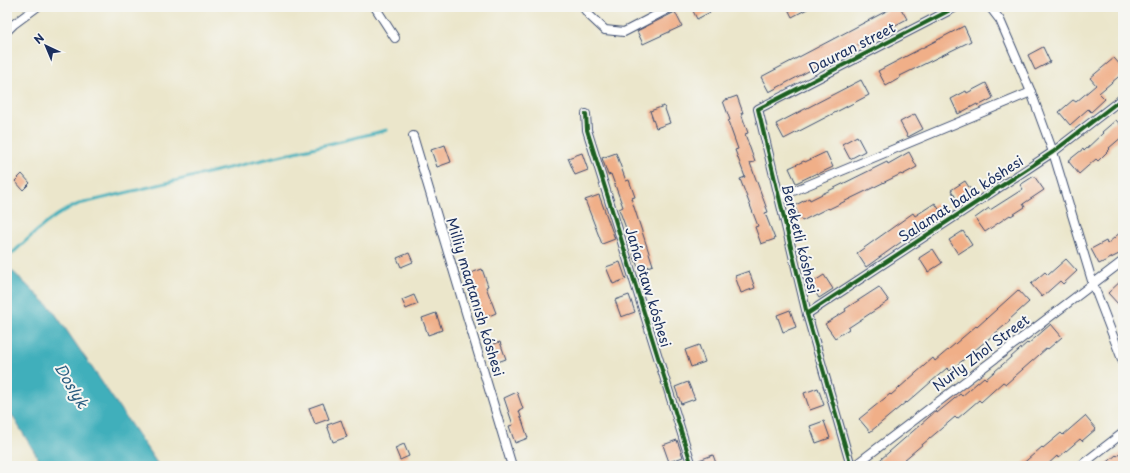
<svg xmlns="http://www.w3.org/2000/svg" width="1130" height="473" viewBox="0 0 1130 473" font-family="'Playpen Sans',sans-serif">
  <rect width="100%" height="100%" fill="#f6f6f2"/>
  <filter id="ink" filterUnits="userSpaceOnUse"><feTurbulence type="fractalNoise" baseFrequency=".025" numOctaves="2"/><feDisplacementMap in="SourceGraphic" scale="8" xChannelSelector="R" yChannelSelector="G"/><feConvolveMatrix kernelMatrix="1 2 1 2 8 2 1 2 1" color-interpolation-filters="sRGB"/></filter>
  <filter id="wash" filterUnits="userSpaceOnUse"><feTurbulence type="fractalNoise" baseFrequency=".012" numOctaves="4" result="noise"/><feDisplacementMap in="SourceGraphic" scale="16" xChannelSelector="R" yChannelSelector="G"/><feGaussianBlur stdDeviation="0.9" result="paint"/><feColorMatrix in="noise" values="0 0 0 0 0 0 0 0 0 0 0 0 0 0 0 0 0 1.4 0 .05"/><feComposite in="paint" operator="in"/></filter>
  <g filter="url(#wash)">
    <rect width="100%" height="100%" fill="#ebe6cb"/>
    <path fill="#40afbb" stroke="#2e6f8c" d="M7,266L52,309L159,466H43L7,407Z"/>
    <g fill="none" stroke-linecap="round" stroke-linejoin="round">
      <path stroke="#40afbb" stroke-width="3" d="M7,258C29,239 51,214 79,204L387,130"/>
    </g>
    <g id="blocks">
      <g fill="#f0af88">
        <path d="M691,7H720L697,19Z"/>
        <path d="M787,7H811L792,17Z"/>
        <path d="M894,7H900L907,19L769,92L761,77Z"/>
        <path d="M675,12L682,26L643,44L637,31Z"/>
        <path d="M964,26L971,41L900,76V78L886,86L878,71Z"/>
        <path d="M1043,47L1050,62L1035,70L1028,55Z"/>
        <path d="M1114,58L1123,68V73L1099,93L1105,99L1091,112L1088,109L1070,125L1059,112L1073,100L1076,102L1096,85L1090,78Z"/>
        <path d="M861,80L869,95L784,139L776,124Z"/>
        <path d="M986,83L993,98L978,106L977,104L958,114L951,99L966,91L967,93Z"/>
        <path d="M737,96L743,113H741L748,133L745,134L755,162L750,163L768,212L765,213L775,239L761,244L755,227L758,226L740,179L745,177L735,150L738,149L728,121L730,120L723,101Z"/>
        <path d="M664,106L670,123L656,128L650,111Z"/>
        <path d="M915,114L923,129L908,137L900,122Z"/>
        <path d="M1116,120L1123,128V136L1109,148L1110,149L1098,161L1096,159L1079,174L1068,161L1083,149L1084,151L1103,133L1102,132Z"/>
        <path d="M857,136L865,151L850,159L842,144Z"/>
        <path d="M445,145L451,162L437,167L431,150Z"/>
        <path d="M826,152L833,167L818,174L817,173L796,183L789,168L804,161L805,162Z"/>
        <path d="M909,152L917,167L902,175L901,174L829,209L828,208L802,221L794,206L809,198L810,200L887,162L888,164Z"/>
        <path d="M582,153L588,170L575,175L568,158Z"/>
        <path d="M616,153L626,181L629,180L635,197L631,198L653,265L639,270L633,254L635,253L619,209L623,207L611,174L608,175L602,158Z"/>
        <path d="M22,174L30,183L23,190L15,181Z"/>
        <path d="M1034,176L1044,190L1023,204L1025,207L1011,216L1010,215L985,232L975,218L989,208L990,210L1023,189L1020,185Z"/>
        <path d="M965,181L974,195L960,204L951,190Z"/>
        <path d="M599,195L615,239L602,244L585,200Z"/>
        <path d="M935,203L944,217L930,226L928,223L866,267L857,253L913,213L915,216Z"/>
        <path d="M1123,230V252L1099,264L1091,249L1106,241L1107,244Z"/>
        <path d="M963,231L972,245L958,254L949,240Z"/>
        <path d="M933,249L942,263L928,272L919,258Z"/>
        <path d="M409,253L413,262L401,267L397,258Z"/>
        <path d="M1066,259L1077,271L1063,284L1060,281L1042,297L1031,284L1045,272L1048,275Z"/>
        <path d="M620,262L626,279L613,284L606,267Z"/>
        <path d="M482,269L488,286L486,287L496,313L482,319L476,302L478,301L468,274Z"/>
        <path d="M749,271L755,288L741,293L735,276Z"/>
        <path d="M824,275L833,289L819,298L810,284Z"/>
        <path d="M1123,279V302L1119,305L1108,293Z"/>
        <path d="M879,287L889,301L848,328L849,329L835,338L825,324L846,311L845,309Z"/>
        <path d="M1018,290L1029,302L1009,320L1010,321L950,371L947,368L907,403L906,402L870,432L859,419L890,394L891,395L933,358L935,361L976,326L977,327Z"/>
        <path d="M414,295L418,304L406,309L402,300Z"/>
        <path d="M629,295L635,312L621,317L615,300Z"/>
        <path d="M790,310L796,327L783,332L777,315Z"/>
        <path d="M436,313L442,330L428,335L422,318Z"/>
        <path d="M1051,324L1062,337L1048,349L1047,348L1006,384L1003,382L981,402L979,400L957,419L955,417L897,466H873L936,411L937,413L960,394L962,396L984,377L986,379L1027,343L1028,344Z"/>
        <path d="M500,342L506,359L492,364L486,347Z"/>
        <path d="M699,345L705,362L691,367L685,350Z"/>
        <path d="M688,382L695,399L681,404L675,387Z"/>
        <path d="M818,388L824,405L810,410L804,393Z"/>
        <path d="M517,392L523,409L519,411L528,438L515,443L509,426L513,425L504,398Z"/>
        <path d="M323,403L329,419L315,424L309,408Z"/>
        <path d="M1085,416L1096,429L1082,441L1080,439L1058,458L1057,456L1046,466H1020L1042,447L1043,448L1061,433L1063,435Z"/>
        <path d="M341,420L347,437L333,442L327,425Z"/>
        <path d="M824,421L830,438L816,443L810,426Z"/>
        <path d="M677,440L683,457L669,462L663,445Z"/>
        <path d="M404,444L409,456L400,460L395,448Z"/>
        <path d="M1123,451V466H1103L1116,455L1117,456Z"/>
        <path d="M713,455L717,466H701L699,460Z"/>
      </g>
    </g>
  </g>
  <g filter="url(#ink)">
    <use href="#blocks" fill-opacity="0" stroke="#3a4a6e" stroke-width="1"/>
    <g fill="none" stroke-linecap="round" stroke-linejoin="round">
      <g stroke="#3a4a6e" stroke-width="10">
        <g id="minor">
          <path d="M375,7L395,38"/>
          <path d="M583,7L589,15L605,30L624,32L672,7"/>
          <path d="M990,7L1000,20L1031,92L1053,152L1093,284L1123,362"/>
          <path d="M7,31L14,24L37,7"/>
          <path d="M586,114L587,130L692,466"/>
          <path d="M413,136L512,466"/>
          <path d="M779,197L1031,92"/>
          <path d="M807,314L1053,152L1123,98"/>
          <path d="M851,466L807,314L758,109L956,7"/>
          <path d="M854,466L1123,261"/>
          <path d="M1080,466L1123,433"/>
        </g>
      </g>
      <use href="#minor" stroke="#fff" stroke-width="8"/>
      <g stroke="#f6f6f2" stroke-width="6">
        <g id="cycleway">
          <path d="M586,114L587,130L692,466"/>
          <path d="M807,314L1053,152L1123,98"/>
          <path d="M851,466L807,314L758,109L956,7"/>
        </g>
      </g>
      <use href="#cycleway" stroke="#1b5e20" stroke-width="4"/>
    </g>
  </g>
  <g text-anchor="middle" stroke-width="4" stroke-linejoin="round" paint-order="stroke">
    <g font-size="14" fill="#1b2f5e" stroke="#f6f6f2">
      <text transform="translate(852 48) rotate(-27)" y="5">Dauran street</text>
      <text transform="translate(961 199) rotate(-33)" y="5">Salamat bala kóshesi</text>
      <text transform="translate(800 239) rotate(76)" y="5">Bereketli kóshesi</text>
      <text transform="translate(648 287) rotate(73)" y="5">Jańa otaw kóshesi</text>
      <text transform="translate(475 297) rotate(73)" y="5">Milliy maqtanısh kóshesi</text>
      <text transform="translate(981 353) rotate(-37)" y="5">Nurly Zhol Street</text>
    </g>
    <g font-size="15" font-style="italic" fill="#285c7f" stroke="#f6f6f2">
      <text transform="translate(71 386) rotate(59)" y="5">Doslyk</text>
    </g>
  </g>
  <rect width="1130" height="473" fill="none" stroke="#f6f6f2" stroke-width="24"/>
  <g transform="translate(46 46) rotate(316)" stroke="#f6f6f2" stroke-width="3" paint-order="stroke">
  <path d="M0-3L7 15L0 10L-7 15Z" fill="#1b2f5e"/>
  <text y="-6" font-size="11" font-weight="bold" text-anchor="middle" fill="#1b2f5e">N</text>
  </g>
</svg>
